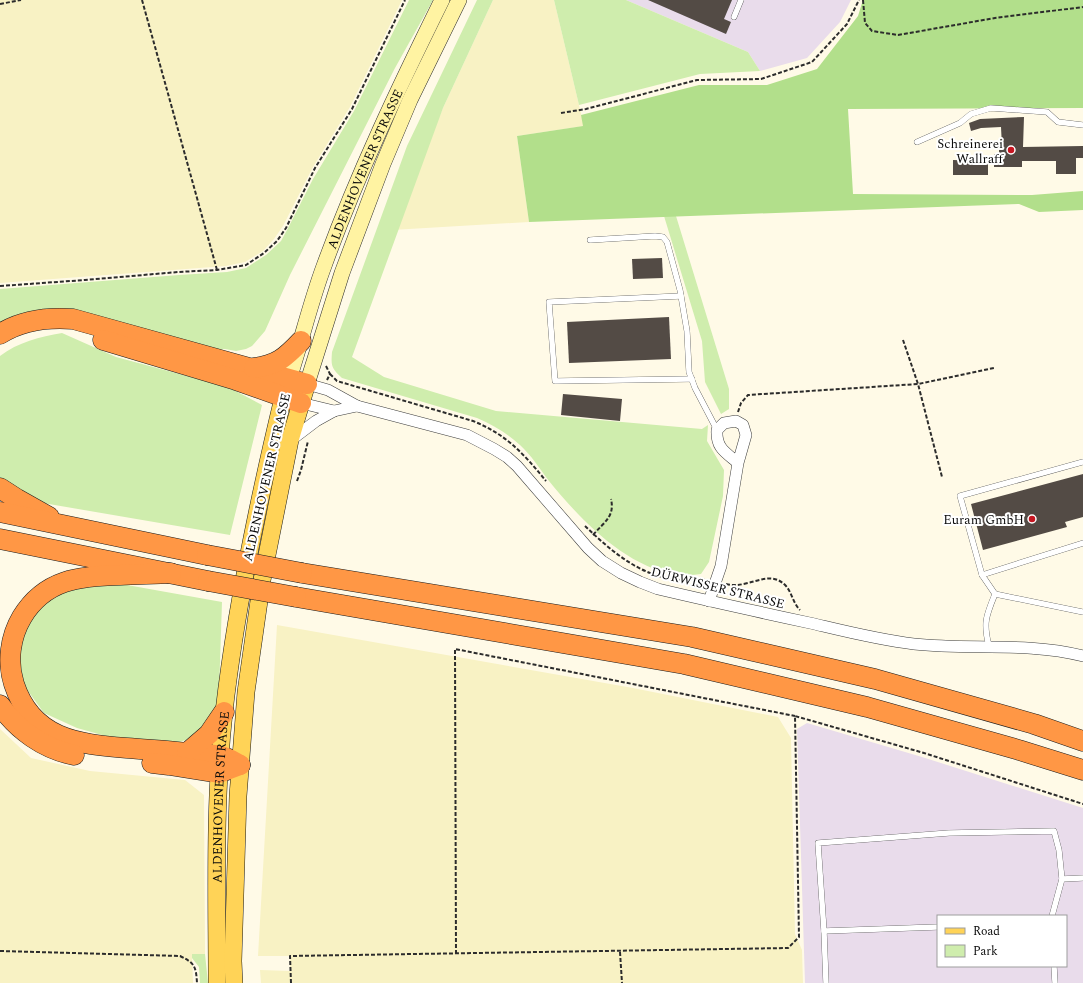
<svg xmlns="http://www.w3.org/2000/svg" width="1083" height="983" viewBox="0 0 1083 983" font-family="Spectral,serif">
  <rect width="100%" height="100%" fill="#fffae7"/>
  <g fill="#e9dceb" fill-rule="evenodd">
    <path d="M626,0H851L840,22L807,58L760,71L748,52Z"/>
    <path d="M807,723L922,757L1083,808V983H805L797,729ZM938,916H1066V966H938Z"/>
  </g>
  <g fill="#f8f2c4">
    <path d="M0,0H402L350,107L313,167L283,226L274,239L263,251L245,262L226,266L0,283Z"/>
    <path d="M493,0H554L584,126L517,136L529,222L392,230L443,108Z"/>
    <path d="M277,625L633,688L778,717L791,738L795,934L802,950L803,983H261L260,970L290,971V956H258Z"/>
    <path d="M0,729L31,758L90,771L185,780L204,795L205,954L192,955L193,983H0Z"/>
  </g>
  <g fill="#cfedad">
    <path d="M409,0H433L395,68L290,275L265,331L252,346L246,349L236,351L225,349L211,350L117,324L0,327V289L179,275L227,272L246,268L266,255L281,241L287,230L313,179L354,111Z"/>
    <path d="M477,0H493L443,108L352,357L384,377L496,411L702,429L708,425L707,441L724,470L723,496L709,562L701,574C693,575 684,576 677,575C624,566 581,520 549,481C540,469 531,455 520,445C507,433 493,425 477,418L342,378C331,368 331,366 332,352L407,146Z"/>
    <path d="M554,0H626L748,52L760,71L700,74L579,105Z"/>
    <path d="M664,216H676L729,389V409L721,414L705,382L702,341Z"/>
    <path d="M62,333L116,357L228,387L262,405L230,535L43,503L0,481V356C18,342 40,337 62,333Z"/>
    <path d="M88,583L127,585L222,602L219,692L216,709L210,719L195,734L186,740L172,744L120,740L77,728L44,713L25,687L17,660L29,615L46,598Z"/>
    <path d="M205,954L208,983H200L199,967L192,958V954Z"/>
  </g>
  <path fill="#b2df8b" d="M863,0H1083V108L848,109L853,194L1032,195L1083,191V210L1039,212L1019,204L529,222L517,136L583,126L581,115L699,85H767L817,69L858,16Z"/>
  <g fill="#534b45">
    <path d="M648,0H732L724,19L731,22L726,34Z"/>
    <path d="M1024,117L1023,147L1083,146V158H1076V174H1056V161H1022V167H994V154H999V147H1002L1001,127L981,128L971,131L969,123L980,119Z"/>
    <path d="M953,160L988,161V175H953Z"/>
    <path d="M662,258L663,278L633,279L632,259Z"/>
    <path d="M669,317L671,359L569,363L567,322Z"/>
    <path d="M563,394L622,399L620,421L561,415Z"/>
    <path d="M1083,474V517L1065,522L1067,527L983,550L971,504Z"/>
  </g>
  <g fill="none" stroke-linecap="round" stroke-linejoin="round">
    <g stroke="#3d3d3d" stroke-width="6">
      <g id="lane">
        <path d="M734,17L741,0"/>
        <path d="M917,142L960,123L971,114L991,108L1047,112L1058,122L1083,125"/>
        <path d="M590,240L655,236L663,237L667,242L680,290L687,331L689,372L695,388L717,430"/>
        <path d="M681,296L549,302L555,381L692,379"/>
        <path d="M982,575L1083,543"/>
        <path d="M995,594L1083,612"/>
        <path d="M989,646C983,623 986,616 995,594L982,575L960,496L1083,462"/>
        <path d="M1062,879L1083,878"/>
        <path d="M824,931L938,927"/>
        <path d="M1054,966L1055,983"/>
        <path d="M826,983L824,931L818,843L949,833L1054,831L1059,850L1062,879L1052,916"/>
      </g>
    </g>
    <g stroke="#3d3d3d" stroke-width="12">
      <g id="street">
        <path d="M307,384L328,390L357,406L467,435L494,449L507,457L517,466L588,548L602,561L621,573L640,582L658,589C709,601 759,612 810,623C844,631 879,640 914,644C970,650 1027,642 1083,656"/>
        <path d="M301,403L334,411L357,406"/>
        <path d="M291,440L316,421L334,411"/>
        <path d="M709,601L721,566L738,463L746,435L743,425L736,421L724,423L717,430C716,448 725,452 738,463"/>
      </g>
    </g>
    <g stroke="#2c2c2c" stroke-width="16">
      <g id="secondary">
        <path d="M307,384L342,273L383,164L410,100L459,0"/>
        <path id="s1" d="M286,388C300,348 309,306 324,266C357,175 399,87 442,0"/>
      </g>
    </g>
    <g stroke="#1b1b1b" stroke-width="18">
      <g id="primary">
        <path id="s2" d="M217,983C217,893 214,802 224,712C236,606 258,502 283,398"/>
        <path d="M234,983L233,961L238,796L246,692L262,580L290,440L305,390"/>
      </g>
    </g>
    <g stroke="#1b1b1b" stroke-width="21">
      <g id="highway">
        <path d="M0,334C22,320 47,317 73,319L307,384"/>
        <path d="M103,340L236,380L301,403"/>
        <path d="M254,368C277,365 285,358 301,341"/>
        <path d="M0,488L17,499L49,517"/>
        <path d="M0,512L207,555"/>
        <path d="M0,539L208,581"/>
        <path d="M171,573C154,574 137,574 120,575C80,576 45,579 22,617C10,637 7,662 14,684C32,739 77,744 127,748C150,750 173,751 196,754C204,754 213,754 220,756C227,757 234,762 240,765"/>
        <path d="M302,573L692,637L875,679L1034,724L1083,741"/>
        <path d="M296,597L684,664L867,707L1019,750L1083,770"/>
        <path d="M0,705C17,730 44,749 74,755"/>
        <path d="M187,753L209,734L224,712"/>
        <path d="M152,763L169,765L219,773L240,765"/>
      </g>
    </g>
    <g stroke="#2c2c2c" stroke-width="2" stroke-dasharray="4 2" stroke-linecap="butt">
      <path d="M142,0L217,270"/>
      <path d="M863,0L865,23L872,31L898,35L995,18L1083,7"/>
      <path d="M0,4L21,0"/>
      <path d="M561,113L586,109L697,80L761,79L812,62L847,24L859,0"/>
      <path d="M0,286L85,280L178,272L217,270L246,265L264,253L277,241L286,228L315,168L352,109L405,0"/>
      <path d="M903,340L918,384L942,477"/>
      <path d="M326,366L330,374L327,380"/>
      <path d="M330,374L337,381L473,421C507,435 523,453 546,481"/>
      <path d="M738,412L741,403L748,395L918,384L994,368"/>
      <path d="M297,481L301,470L308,441"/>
      <path d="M585,526C608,548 634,571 666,578C671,579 678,580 684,580C692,580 698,578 706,580"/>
      <path d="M593,535C604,522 615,517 611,499"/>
      <path d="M726,584C733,586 740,585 748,583C761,580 774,573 786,586C792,593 793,603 800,610"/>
      <path d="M0,951L180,956C195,963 196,967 197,983"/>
      <path d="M620,952L622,983"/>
      <path d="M456,954L455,649L795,716"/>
      <path d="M291,983L290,956L788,948L799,937L795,716L924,753L1083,804"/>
    </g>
    <use href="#lane" stroke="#fff" stroke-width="5.5"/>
    <use href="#street" stroke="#fff" stroke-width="11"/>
    <use href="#secondary" stroke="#fff3a2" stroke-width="15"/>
    <use href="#primary" stroke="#ffd357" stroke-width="17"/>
    <use href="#highway" stroke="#ff9745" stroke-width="20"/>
    <g stroke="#1b1b1b" stroke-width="21" stroke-linecap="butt">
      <g id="highway-bridge">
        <path d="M207,555L302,573"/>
        <path d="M208,581L296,597"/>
      </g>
    </g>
    <use href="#highway-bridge" stroke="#ff9745" stroke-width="20"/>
  </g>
  <g fill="#c61621" stroke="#fff" stroke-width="1.5">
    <circle cx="1011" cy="150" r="4"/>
    <circle cx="1032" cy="519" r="4"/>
  </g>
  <g text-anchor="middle" stroke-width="4" stroke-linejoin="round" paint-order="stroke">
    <g font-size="13" fill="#0a0a0a" stroke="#fff" text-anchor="end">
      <text x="1003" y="148">Schreinerei<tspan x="1003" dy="15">Wallraff</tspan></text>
      <text x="1024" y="524">Euram GmbH</text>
    </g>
    <g font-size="13" fill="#0a0a0a" stroke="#fff">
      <text dy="5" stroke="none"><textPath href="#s1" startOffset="233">ALDENHOVENER STRASSE</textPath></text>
      <text transform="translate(266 477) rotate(-77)" y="5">ALDENHOVENER STRASSE</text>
      <text transform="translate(718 587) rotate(14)" y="5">DÜRWISSER STRASSE</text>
      <text dy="5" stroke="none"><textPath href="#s2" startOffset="186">ALDENHOVENER STRASSE</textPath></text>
    </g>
  </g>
  <rect x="937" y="915" width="130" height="52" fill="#ffffff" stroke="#9d9d9d"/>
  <rect x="945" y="928" width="20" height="6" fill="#ffd357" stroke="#9d9d9d"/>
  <text x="973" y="935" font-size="12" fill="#0a0a0a">Road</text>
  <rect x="945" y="945" width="20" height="12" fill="#cfedad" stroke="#9d9d9d"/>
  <text x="973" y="955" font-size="12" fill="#0a0a0a">Park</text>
</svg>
